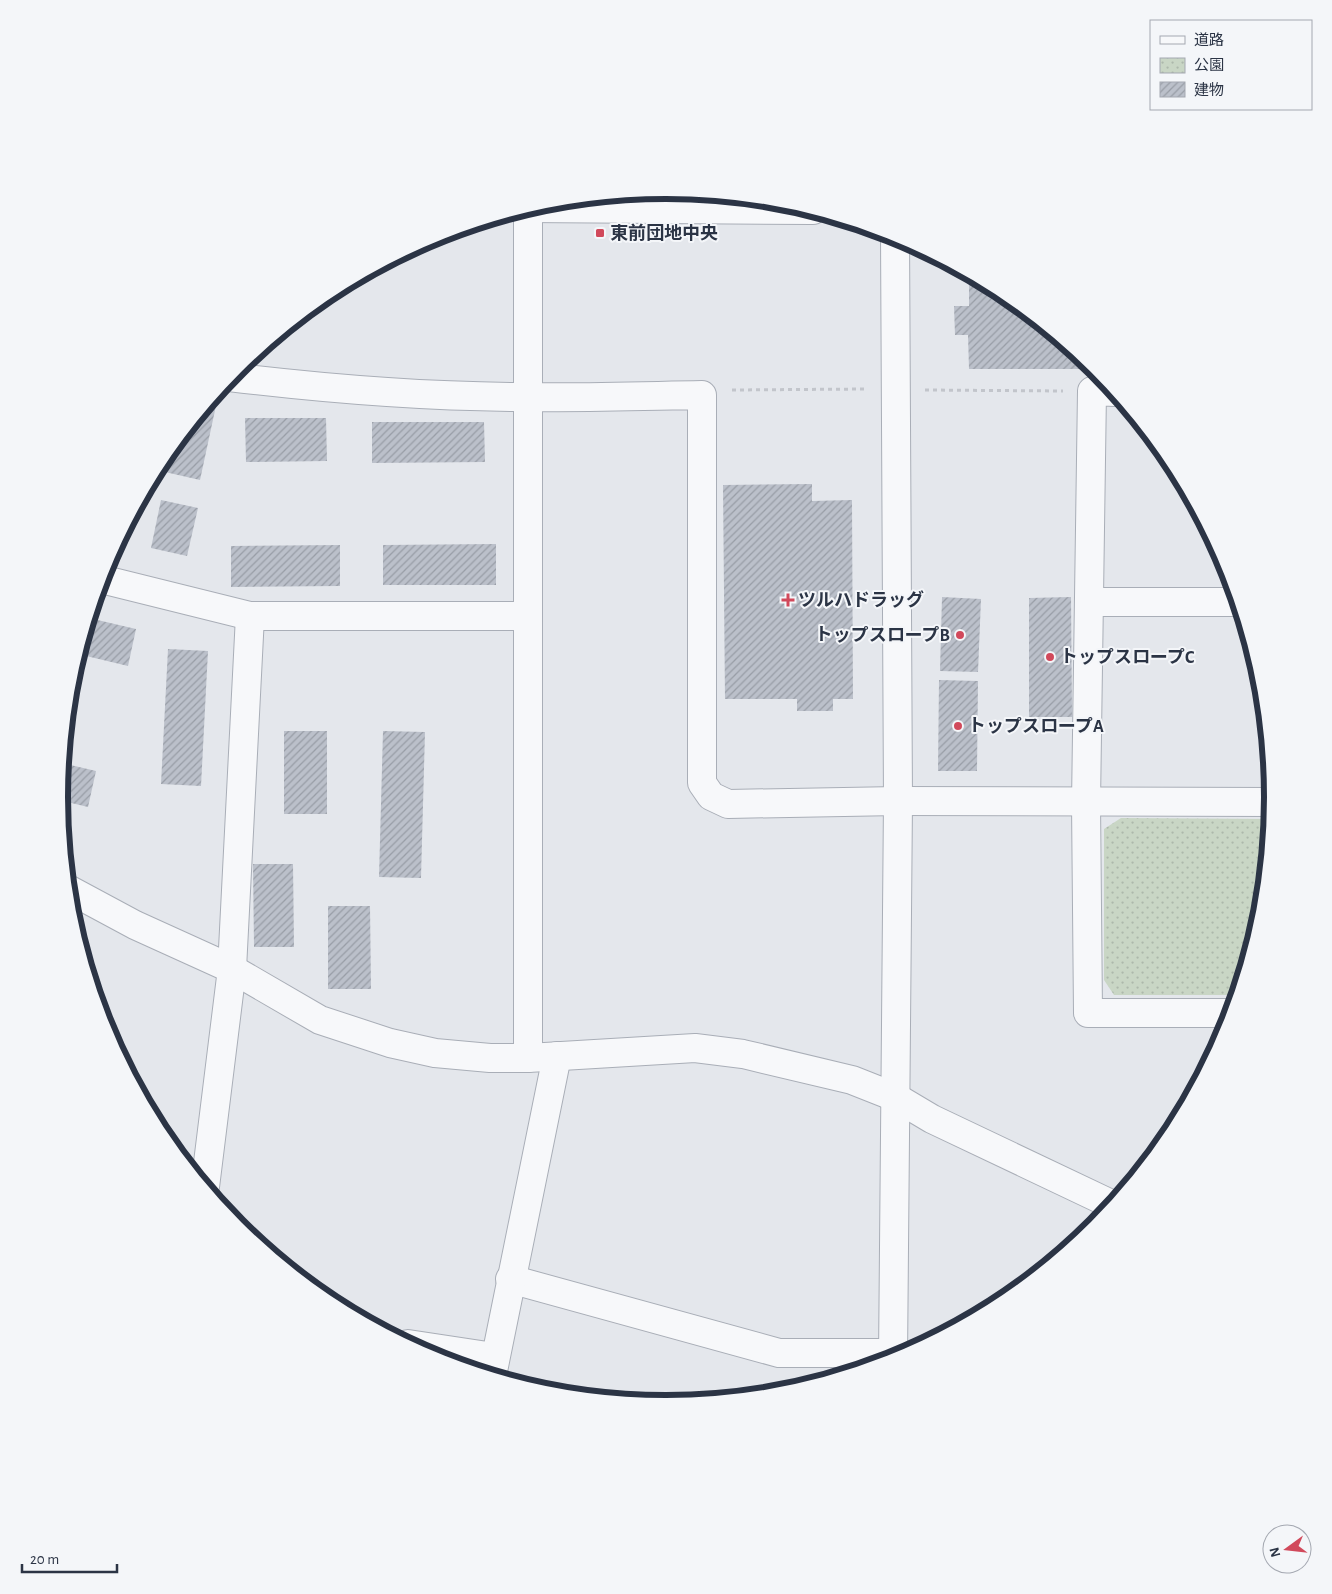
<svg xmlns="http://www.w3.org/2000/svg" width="1332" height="1594" viewBox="0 0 1332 1594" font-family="'Alegreya Sans','Noto Sans JP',sans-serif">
  <defs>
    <pattern id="park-dots" width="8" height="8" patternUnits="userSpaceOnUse" patternTransform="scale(1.25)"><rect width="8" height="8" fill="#c9d6c5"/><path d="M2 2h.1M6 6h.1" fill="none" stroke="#adb8ab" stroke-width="1.8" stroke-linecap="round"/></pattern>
    <pattern id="building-hatch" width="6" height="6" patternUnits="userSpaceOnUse" patternTransform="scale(1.25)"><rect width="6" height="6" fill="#bbc0ca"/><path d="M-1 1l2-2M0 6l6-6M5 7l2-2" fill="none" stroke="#989da6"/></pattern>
  </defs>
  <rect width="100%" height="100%" fill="#e4e7ec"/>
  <path fill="url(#park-dots)" d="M1121,818L1271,819L1262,916L1237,995H1114L1104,980V829Z"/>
  <g fill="url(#building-hatch)">
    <path d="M969,274L1004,292L1097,369H969L968,335H955L954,306H969Z"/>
    <path d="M210,400L217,401L200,480L165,472L170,449Z"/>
    <path d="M245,418H326L327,461L246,462Z"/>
    <path d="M372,422H484L485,462L372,463Z"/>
    <path d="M812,484V501L852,500L853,699H833V711H797V699H725L723,485Z"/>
    <path d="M161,500L198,508L187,556L151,548Z"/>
    <path d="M496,544V585H383V545Z"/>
    <path d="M340,545V586L231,587V546Z"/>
    <path d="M942,597L981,599L978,672L940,671Z"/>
    <path d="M1071,597L1072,717H1029V598Z"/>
    <path d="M89,618L136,629L128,666L78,654Z"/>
    <path d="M168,649L208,651L201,786L161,784Z"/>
    <path d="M939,680L978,681L977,771H938Z"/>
    <rect x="284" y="731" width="43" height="83"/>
    <path d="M383,731L425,732L421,878L379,877Z"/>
    <path d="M62,763L96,771L88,807L59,800Z"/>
    <path d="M253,864H293L294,947H254Z"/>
    <path d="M328,906H370L371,989H328Z"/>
  </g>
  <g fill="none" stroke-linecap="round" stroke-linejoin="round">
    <g stroke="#a9aeb7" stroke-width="30">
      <g id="minor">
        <path d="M528,207V1058"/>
        <path d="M229,377C328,389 428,397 528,397C586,398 644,396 702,395V783L711,796L728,804L898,801L1273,802"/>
        <path d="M1115,392L1092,391L1086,803L1088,1013H1232"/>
        <path d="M101,579L250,616H528"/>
        <path d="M1090,602H1238"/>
        <path d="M68,889L135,925L232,969L320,1020L390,1043L435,1053L490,1058H528L695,1048L743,1054L852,1080L895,1097L932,1119L1113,1205"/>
        <path d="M205,1187L232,969L250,616"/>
        <path d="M510,1279L779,1353H893"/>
        <path d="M408,1344L494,1357"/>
        <path d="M492,1376L557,1056"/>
      </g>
    </g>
    <g stroke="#a9aeb7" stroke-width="30">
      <g id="tertiary">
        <path d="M526,208L813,210"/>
        <path d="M893,1360L898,801L895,235"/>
      </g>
    </g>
    <g stroke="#c2c5cb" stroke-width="3" stroke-dasharray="4 4" stroke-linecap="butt">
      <path d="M732,390L866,389"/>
      <path d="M925,390L1063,391"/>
    </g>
    <use href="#minor" stroke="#f7f8fa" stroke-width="28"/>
    <use href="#tertiary" stroke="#f7f8fa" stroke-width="28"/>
  </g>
  <g fill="#d1495b" stroke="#f4f6f9" stroke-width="2">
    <rect x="595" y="228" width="10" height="10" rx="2.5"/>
    <path d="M785.5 592.5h5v5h5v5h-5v5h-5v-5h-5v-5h5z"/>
    <circle cx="960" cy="635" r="5"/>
    <circle cx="1050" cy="657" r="5"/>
    <circle cx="958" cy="726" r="5"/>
  </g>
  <g text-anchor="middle" stroke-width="4" stroke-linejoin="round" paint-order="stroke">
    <g font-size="18" font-weight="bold" fill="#2b3445" stroke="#f4f6f9" text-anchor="start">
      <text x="610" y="239">東前団地中央</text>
      <text x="798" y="606">ツルハドラッグ</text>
      <text x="950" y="641" text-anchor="end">トップスロープB</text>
      <text x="1060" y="663">トップスロープC</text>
      <text x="968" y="732">トップスロープA</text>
    </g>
  </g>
  <path d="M0 0H1332V1594H0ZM68 797a598 598 0 1 1 1196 0a598 598 0 1 1-1196 0Z" fill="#f4f6f9" fill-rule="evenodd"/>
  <path fill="none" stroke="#2b3445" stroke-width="6" d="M68 797a598 598 0 1 1 1196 0a598 598 0 1 1-1196 0Z"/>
  <rect x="1150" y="20" width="162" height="90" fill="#f4f6f9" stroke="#a4a8b1"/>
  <rect x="1160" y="36" width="25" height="8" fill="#f7f8fa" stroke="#a4a8b1"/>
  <text x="1194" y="45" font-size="15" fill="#2b3445">道路</text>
  <rect x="1160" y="58" width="25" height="15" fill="url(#park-dots)" stroke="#a4a8b1"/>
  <text x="1194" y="70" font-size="15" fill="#2b3445">公園</text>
  <rect x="1160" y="82" width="25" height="15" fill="url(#building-hatch)" stroke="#a4a8b1"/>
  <text x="1194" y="95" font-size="15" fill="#2b3445">建物</text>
  <g transform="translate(1287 1549) rotate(255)"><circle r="24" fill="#f4f6f9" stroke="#a4a8b1"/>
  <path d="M0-4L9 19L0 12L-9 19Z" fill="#d1495b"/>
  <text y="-8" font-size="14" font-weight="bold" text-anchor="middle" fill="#2b3445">N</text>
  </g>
  <path d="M22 1564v8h95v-8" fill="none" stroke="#2b3445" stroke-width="2.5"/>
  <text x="30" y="1564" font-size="15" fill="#2b3445" stroke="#f4f6f9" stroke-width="4" paint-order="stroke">20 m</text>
</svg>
